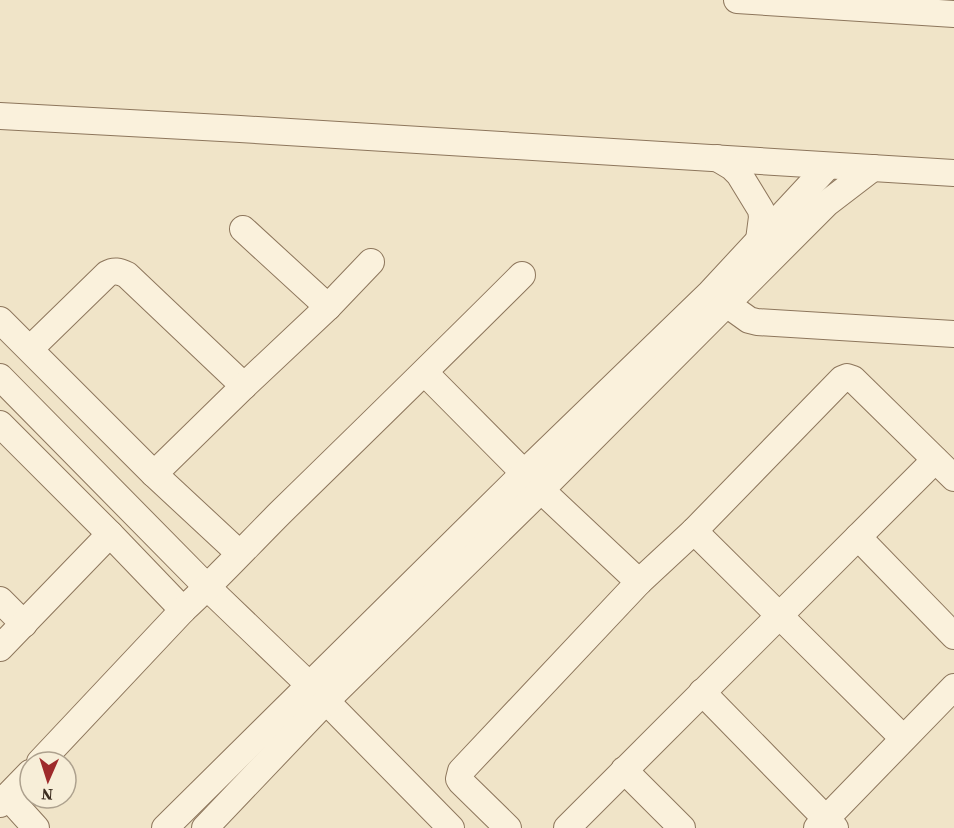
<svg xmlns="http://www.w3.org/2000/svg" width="954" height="828" viewBox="0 0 954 828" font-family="'Source Serif 4',serif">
  <rect width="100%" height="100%" fill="#f0e4c8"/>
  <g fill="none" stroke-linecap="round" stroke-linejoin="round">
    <g stroke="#8d765c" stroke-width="28">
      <g id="minor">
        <path d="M737,0L954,14"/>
        <path d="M0,116L240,129L954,173"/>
        <path d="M717,158L732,167L739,174L761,210L762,217L759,240"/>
        <path d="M243,229L328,307"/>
        <path d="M714,295L749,320L757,322L954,334"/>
        <path d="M0,320L154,474L239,553"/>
        <path d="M30,349L107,274C114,270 119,271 127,275L244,386"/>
        <path d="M425,373L541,490L639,582"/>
        <path d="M0,377L207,587L326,701L451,828"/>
        <path d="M0,424L110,534L183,610"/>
        <path d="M154,474L244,386L328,307L371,262"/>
        <path d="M694,531L903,738"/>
        <path d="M858,537L954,636"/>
        <path d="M0,600L24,624"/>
        <path d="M0,648L110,534"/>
        <path d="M702,692L835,828"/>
        <path d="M40,762L183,610C217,579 248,545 280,513C361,434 442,355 522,275"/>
        <path d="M624,770L682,828"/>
        <path d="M8,797L36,828"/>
        <path d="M0,804L30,773"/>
        <path d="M165,828L524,473L710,293L828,166"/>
        <path d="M205,828L326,701L541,490L826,204L873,168"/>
        <path d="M508,828L461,782L459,779L461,771L639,582L694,531L842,379L847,377L853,379L954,478"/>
        <path d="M567,828L935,460"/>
        <path d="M817,828L954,687"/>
      </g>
    </g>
    <use href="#minor" stroke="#faf1dc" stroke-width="26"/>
  </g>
  <g transform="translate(48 780) rotate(183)"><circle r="28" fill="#f7eed8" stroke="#ada18e" stroke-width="1.5"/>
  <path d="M0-4.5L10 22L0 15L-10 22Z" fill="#9e2a2b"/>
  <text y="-9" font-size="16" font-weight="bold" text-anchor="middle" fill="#3d2e20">N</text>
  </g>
</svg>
